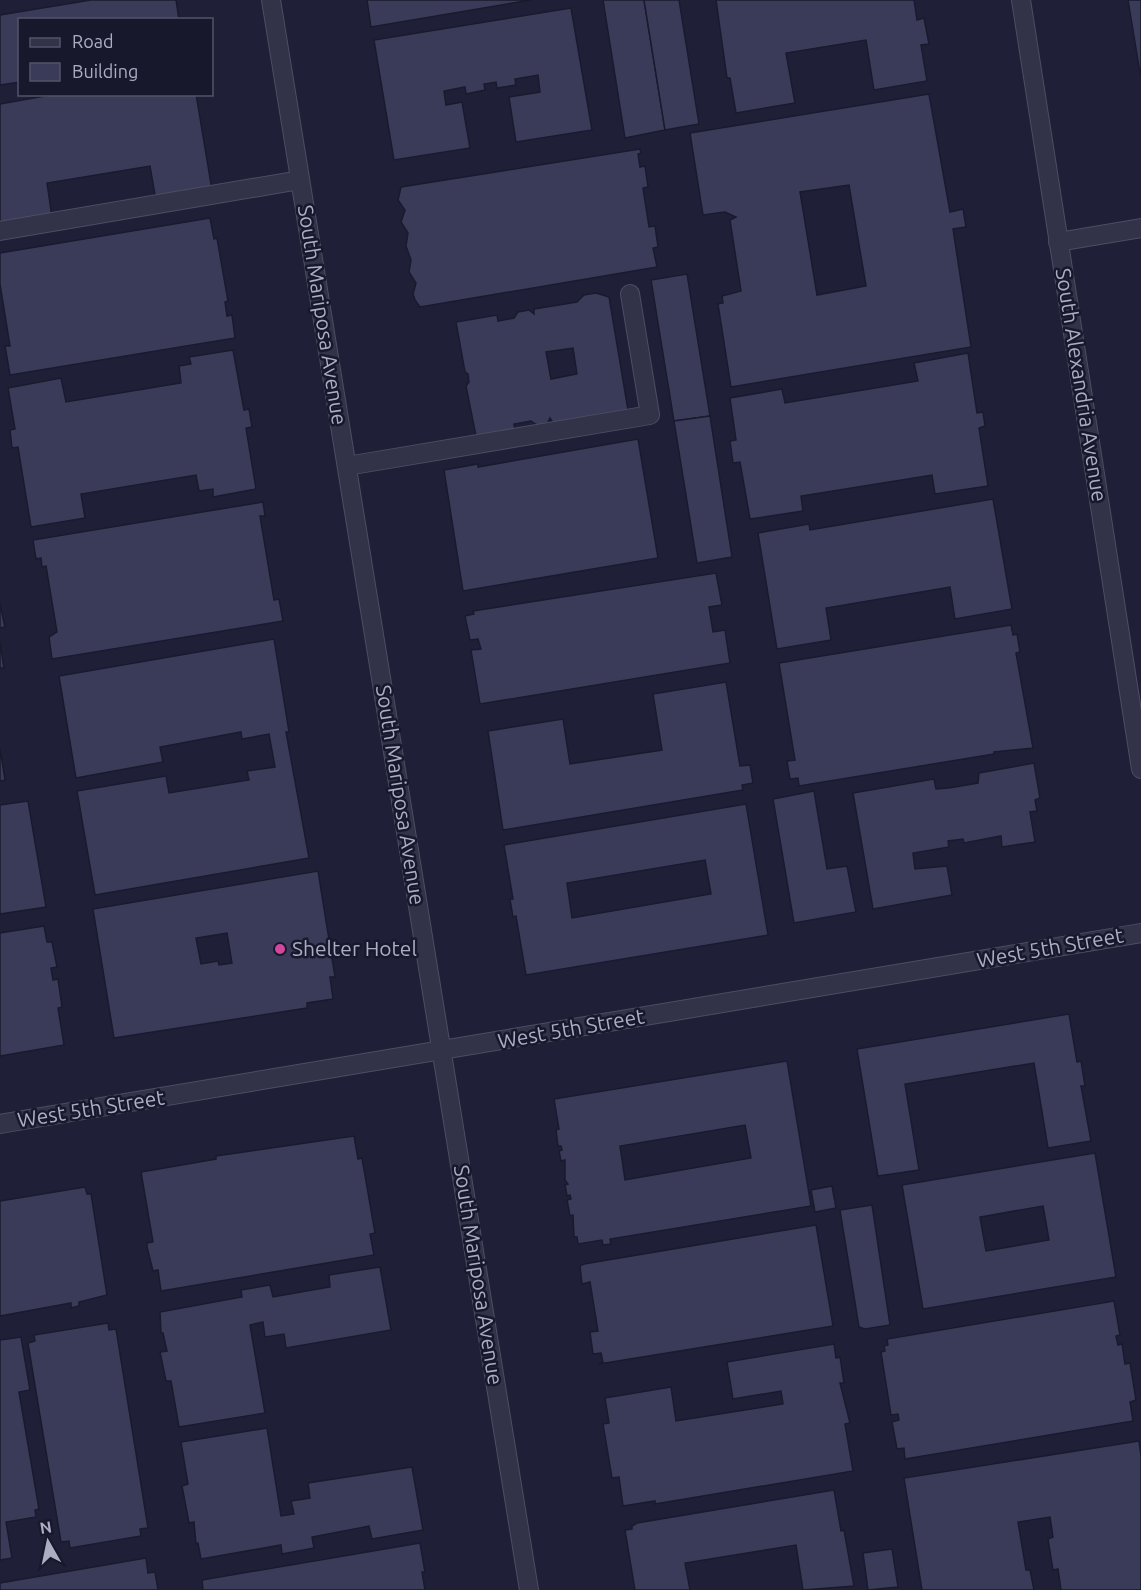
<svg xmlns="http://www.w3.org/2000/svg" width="1141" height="1590" viewBox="0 0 1141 1590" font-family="Ubuntu,sans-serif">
  <rect width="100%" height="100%" fill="#1f2038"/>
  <g fill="#3a3b58" stroke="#1a1a2e" stroke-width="1.5" fill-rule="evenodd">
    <path d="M91,0H176L179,20H20V82L0,85V15Z"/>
    <path d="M367,0H531L371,27Z"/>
    <path d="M603,0H644L665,130L625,138Z"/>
    <path d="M644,0H679L699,124L665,130Z"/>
    <path d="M716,0H914L917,20L924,18L929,44L921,45L927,81L874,90L866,40L786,53L795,103L736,113L730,78H727Z"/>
    <path d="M1128,0H1141V79Z"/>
    <path d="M571,8L592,130L516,142L509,97L540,92L538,75L515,79L516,85L497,88L496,82L484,84L485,90L466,94L465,87L444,91L446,105L462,102L470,148L394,160L374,40Z"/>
    <path d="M56,94H196L212,190L156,201L150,166L47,183L52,217L0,225V104Z"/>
    <path d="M929,94L950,212L963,209L966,227L953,229L971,347L731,387L718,304L723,303L722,296L741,291L730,220L736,217L725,212L703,215L690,133ZM849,185L866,286L817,295L800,192Z"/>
    <path d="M640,149L641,153L638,154L640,167L645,166L648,187L643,188L649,227L655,226L658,247L653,248L657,267L420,307L415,300L413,294L416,283L409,272L411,260L406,246L408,233L401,222L405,210L398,200L401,187Z"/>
    <path d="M210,218L214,239L217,238L228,301L225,302L227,316L232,315L235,338L10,375L5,346H10L0,284V253Z"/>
    <path d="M687,274L710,416L674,421L651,280Z"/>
    <path d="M596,293L609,297L628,410L553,423L550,418L547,424L537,425L531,421L514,424L515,430L476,436L466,386L469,382L468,374L465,372L456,322L497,315L498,321L514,318L518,312L529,310L534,314V309L577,302L584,295ZM573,348L577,374L551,379L546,352Z"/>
    <path d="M233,350L244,410L249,409L252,427L246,428L256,489L213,497V489L199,491L196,475L81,494L85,518L31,527L18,447L12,448L10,430L15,429L8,388L61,378L66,402L181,383L179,366L191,364L189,357Z"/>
    <path d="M968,353L977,413L983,412L985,426L979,428L988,486L935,494L932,475L801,496L803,511L750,519L740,462L733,463L730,441L736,440L730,398L782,389L785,403L918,381L914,363Z"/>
    <path d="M710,416L732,557L697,563L674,421Z"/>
    <path d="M638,439L658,558L463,591L444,470L478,464V467Z"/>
    <path d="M993,499L1012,609L955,619L950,587L826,608L831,640L777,649L758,533L809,524L810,530Z"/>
    <path d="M263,502L265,516H260L274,600L279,599L283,621L52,659L49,637L57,632L46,566L42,567L41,558L36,559L33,540Z"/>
    <path d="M716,573L722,605L709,607L713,632L725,630L730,663L480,704L471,650L481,649L478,639L470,640L465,616L474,614L473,611Z"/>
    <path d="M0,604L5,627L0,628Z"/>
    <path d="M1011,625L1013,635L1017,634L1020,652L1016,653L1033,748L994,752V754L799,786L798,778L790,779L787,761L795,760L779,663Z"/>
    <path d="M274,639L289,732H286L309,858L95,895L77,791L166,776L169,793L249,780L247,771L275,767L269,734L242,739L241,732L160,747L163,762L76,778L59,676Z"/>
    <path d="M0,642L4,668H0Z"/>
    <path d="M726,682L740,766L750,765L753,783L742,785L743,790L503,830L488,731L563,719L570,764L662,750L653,694Z"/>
    <path d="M0,748L5,780L0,781Z"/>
    <path d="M1034,763L1040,798L1035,800L1037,811L1030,812L1035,842L1002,847L1001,836L964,843L963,839L948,841L949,847L913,853L915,869L947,866L952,895L873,909L853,793L934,779L936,789L949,788L978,783L979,773Z"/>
    <path d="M814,791L827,869L847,866L856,912L794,923L773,799Z"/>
    <path d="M28,801L46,907L0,914V805Z"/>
    <path d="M746,804L768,935L526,975L516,916L513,917L510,899H513L504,845ZM705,860L711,894L572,918L567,883Z"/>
    <path d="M318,871L335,977H330L333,999L307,1003V1008L114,1038L93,909ZM227,933L232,963L219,965L218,961L201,964L196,938Z"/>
    <path d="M44,926L47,942H52L57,967L51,968L53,980L58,979L62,1007L58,1008L64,1045L0,1056V933Z"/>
    <path d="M1069,1014L1077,1062L1081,1061L1085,1086H1081L1091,1141L1048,1148L1034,1063L905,1084L919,1170L878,1176L857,1049Z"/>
    <path d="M787,1061L811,1206L610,1239L611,1244L603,1245L602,1240L578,1244L577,1237H574L573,1215L570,1216L567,1200L571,1199L570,1195L567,1196L565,1185L568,1184L565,1180V1160L561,1161L559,1151L562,1150L561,1146H558L556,1130L559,1129L554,1099ZM745,1125L751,1158L625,1180L620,1146Z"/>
    <path d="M354,1136L358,1159L362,1158L375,1233L370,1234L374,1255L161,1291L158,1270L153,1271L147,1247V1243L153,1242L141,1172L216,1159V1156Z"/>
    <path d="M1095,1153L1116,1277L923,1309L902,1185ZM1043,1206L1049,1240L986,1251L980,1217Z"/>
    <path d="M832,1186L836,1208L815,1212L811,1190Z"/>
    <path d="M85,1187L87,1194H91L107,1295L79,1302V1306L71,1308V1303L0,1316V1201Z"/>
    <path d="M872,1205L890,1325L865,1329L859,1327L840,1210Z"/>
    <path d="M816,1225L833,1326L599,1364L603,1362L601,1353L593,1354L590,1332L598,1331L590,1282L582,1284L580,1266L584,1264Z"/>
    <path d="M380,1267L391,1330L286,1348L284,1334L265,1337L263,1322L250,1325L265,1413L179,1427L171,1381H166L160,1352L167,1351L163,1333H161L160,1312L242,1297L241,1290L270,1285L273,1297L330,1287L329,1275Z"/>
    <path d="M1114,1301L1120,1335L1116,1336L1118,1345L1122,1344L1125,1364L1130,1363L1136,1400L1130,1402L1133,1421L905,1459L904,1448L897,1449L892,1422L899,1420L898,1414L891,1415L881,1352L885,1351L884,1346L888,1345L887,1339Z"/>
    <path d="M108,1323L109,1330L116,1329L148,1528L140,1529L141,1536L70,1548L69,1541L61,1542L28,1343L35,1341L34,1335Z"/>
    <path d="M21,1337L30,1390L19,1392L39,1509L35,1510L36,1517L6,1522L12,1558L0,1560V1340Z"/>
    <path d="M834,1344L836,1358L840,1357L844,1383H840L850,1423L845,1424L853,1471L655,1504V1501L623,1506L619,1477L612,1478L603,1424L609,1423L605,1398L671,1387L676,1421L783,1404L781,1391L733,1399L727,1362Z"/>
    <path d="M267,1428L281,1516L294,1514L291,1501L310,1498L308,1483L412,1467L423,1530L372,1539L369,1526L312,1537L314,1548L282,1554L281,1545L201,1559L198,1543L196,1544L194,1522L189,1523L182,1486L188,1484L181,1442Z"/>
    <path d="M1139,1441L1141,1456V1590H1061L1058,1569L1053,1570L1048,1539L1053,1537L1050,1517L1018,1522L1026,1570H1030L1034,1590H922L904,1478Z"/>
    <path d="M834,1490L841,1531L844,1530L854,1586L803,1590L796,1545L685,1563L690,1590H635L625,1530L632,1529V1526L637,1523Z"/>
    <path d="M420,1543L425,1572H422L425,1590H203L202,1580Z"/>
    <path d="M892,1549L898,1587L868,1590L863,1553Z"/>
    <path d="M146,1558L148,1573L155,1572L158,1590H0V1583Z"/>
  </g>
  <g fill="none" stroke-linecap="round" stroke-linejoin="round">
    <g stroke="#4d4d63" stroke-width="20">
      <g id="service">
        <path d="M0,231L300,180"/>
        <path d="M1058,242L1141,228"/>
        <path d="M347,466L650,415L630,294"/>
      </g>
    </g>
    <g stroke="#4d4d63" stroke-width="20">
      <g id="minor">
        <path d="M271,0L529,1590"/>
        <path d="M1021,0L1141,769"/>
        <path d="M0,1124L1141,933"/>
      </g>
    </g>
    <use href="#service" stroke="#323348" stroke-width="18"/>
    <use href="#minor" stroke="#323348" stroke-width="18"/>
  </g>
  <circle fill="#d1479c" stroke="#18182c" stroke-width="2" cx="280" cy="949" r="6"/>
  <g text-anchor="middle" stroke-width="5" stroke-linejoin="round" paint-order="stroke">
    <g font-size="21" fill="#acacc5" stroke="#18182c">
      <text transform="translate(322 315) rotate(81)" y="7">South Mariposa Avenue</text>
      <text transform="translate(1081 385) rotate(81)" y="7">South Alexandria Avenue</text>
      <text transform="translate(400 795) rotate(81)" y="7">South Mariposa Avenue</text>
      <text transform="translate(1050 948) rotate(-10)" y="7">West 5th Street</text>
      <text transform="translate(571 1029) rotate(-10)" y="7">West 5th Street</text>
      <text transform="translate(91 1109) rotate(-9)" y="7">West 5th Street</text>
      <text transform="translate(478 1275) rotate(81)" y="7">South Mariposa Avenue</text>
    </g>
    <g font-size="21" fill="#acacc5" stroke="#18182c" text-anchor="start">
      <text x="292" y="956">Shelter Hotel</text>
    </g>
  </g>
  <rect x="18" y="18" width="195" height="78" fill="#18182c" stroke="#535369" stroke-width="1.5"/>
  <rect x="30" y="38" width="30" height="9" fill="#323348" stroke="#535369" stroke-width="1.5"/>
  <text x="72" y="48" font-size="18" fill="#acacc5">Road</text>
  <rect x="30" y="63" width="30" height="18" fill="#3a3b58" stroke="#535369" stroke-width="1.5"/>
  <text x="72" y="78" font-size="18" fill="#acacc5">Building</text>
  <g transform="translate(48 1542) rotate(351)" stroke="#18182c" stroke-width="4.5" paint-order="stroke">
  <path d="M0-4.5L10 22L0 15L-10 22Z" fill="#acacc5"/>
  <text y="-9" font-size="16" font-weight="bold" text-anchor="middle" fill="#acacc5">N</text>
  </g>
</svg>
